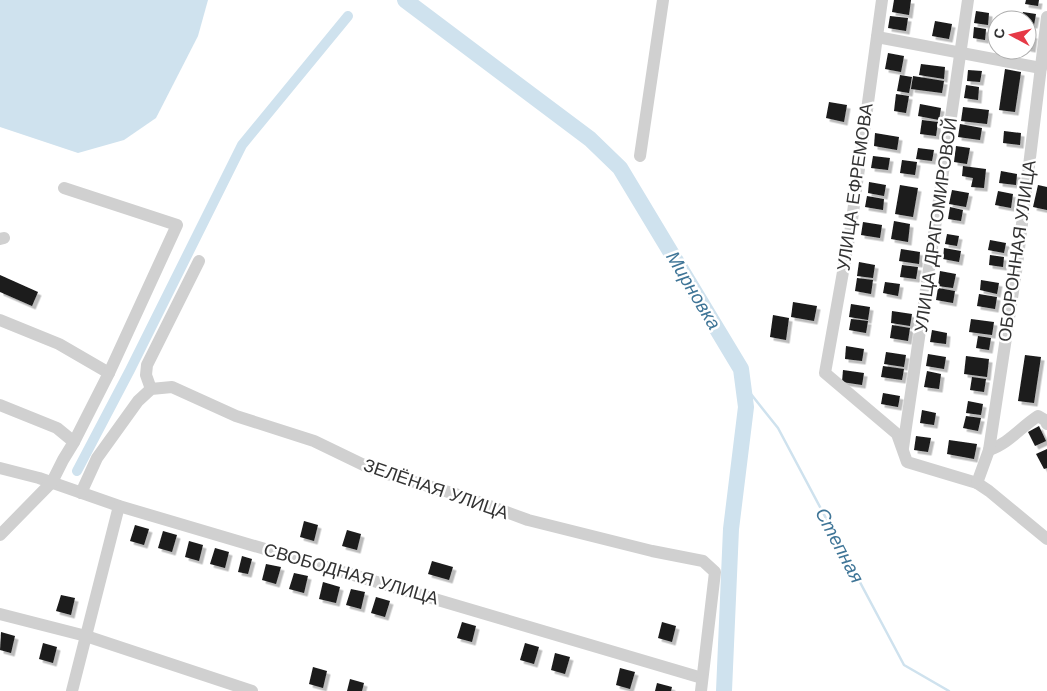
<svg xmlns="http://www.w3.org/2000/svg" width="1047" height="691" viewBox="0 0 1047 691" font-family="'Work Sans',sans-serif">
  <defs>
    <filter id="shadow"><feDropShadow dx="3.5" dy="3.5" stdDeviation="0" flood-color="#0004"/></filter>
  </defs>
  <rect width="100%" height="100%" fill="#fff"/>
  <path fill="#cfe2ee" d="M0,0H208L198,36L156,118L124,140L78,153L0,127Z"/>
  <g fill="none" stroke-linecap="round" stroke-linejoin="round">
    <path stroke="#cfe2ee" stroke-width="2.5" d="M743,384L778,428L904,665L949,691"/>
    <path stroke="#cfe2ee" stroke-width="10" d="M77,471L130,370L242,145L348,16"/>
    <path stroke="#cfe2ee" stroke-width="16" d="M405,0L590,139L620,168L741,369L746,407L731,529L724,691"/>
  </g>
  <g fill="#1a1a1a" filter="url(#shadow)">
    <path d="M894,0H911L909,15L892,12Z"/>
    <path d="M1026,0H1039L1038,6L1025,4Z"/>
    <path d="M976,11L989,13L988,25L974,23Z"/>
    <path d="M1023,12L1036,14L1034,25L1027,24V20H1021Z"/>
    <path d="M890,16L908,18L906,31L888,28Z"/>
    <path d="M935,21L952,24L949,39L932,36Z"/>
    <path d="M974,27L986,29L985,40L973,38Z"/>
    <path d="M1027,34L1034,35L1032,49L1027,48Z"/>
    <path d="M888,53L904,56L901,72L885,69Z"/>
    <path d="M921,64L945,67L944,79L919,75Z"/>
    <path d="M1005,69L1021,72L1015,112L999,110Z"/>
    <path d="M968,70L982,71L980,82L967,81Z"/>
    <path d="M900,75L912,77L909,93L897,91Z"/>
    <path d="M913,76L944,81L942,93L911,89Z"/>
    <path d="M966,85L979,87L978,100L964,98Z"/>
    <path d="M896,94L909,96L906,113L894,111Z"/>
    <path d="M829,102L847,105L844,122L826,118Z"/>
    <path d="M920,104L941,108L939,120L918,116Z"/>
    <path d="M963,107L989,110L987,124L961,121Z"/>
    <path d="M922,120L938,122L936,136L920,134Z"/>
    <path d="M960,124L982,128L980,140L958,137Z"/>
    <path d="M1004,131L1021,133L1020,145L1003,143Z"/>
    <path d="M875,133L899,137L897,150L874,146Z"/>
    <path d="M956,146L970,148L967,164L954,162Z"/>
    <path d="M918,148L934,150L932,161L916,159Z"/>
    <path d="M873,156L890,158L888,170L871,168Z"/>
    <path d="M902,160L917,162L915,175L900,173Z"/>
    <path d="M963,166L986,169L984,188L971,187L973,178L962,176Z"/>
    <path d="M1001,171L1017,174L1016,185L999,183Z"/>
    <path d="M869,182L886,185L884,196L868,193Z"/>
    <path d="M900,185L918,188L913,217L895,214Z"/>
    <path d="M1038,185L1047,187V210L1033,207Z"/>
    <path d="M952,190L969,193L966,207L949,204Z"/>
    <path d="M998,191L1013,194L1011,208L995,205Z"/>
    <path d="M867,196L884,199L883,210L865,207Z"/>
    <path d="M950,207L963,210L961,221L948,219Z"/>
    <path d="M894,221L910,224L908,242L891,239Z"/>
    <path d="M863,222L882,225L880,238L861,235Z"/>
    <path d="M947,234L959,236L957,246L945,244Z"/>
    <path d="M990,240L1006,243L1004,253L988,250Z"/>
    <path d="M944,248L961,251L959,262L943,259Z"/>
    <path d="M901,249L920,252L919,264L899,261Z"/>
    <path d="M990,255L1004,257L1003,267L989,265Z"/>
    <path d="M859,262L875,265L873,278L857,276Z"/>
    <path d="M902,265L918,267L916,279L900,277Z"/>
    <path d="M940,271L956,274L953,288L938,286Z"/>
    <path d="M0,275L38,292L32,306L0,292Z"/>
    <path d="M857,278L873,280L871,294L855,291Z"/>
    <path d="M981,280L999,283L997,294L980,290Z"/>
    <path d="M885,282L900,284L898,296L883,293Z"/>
    <path d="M938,288L955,291L953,303L936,300Z"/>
    <path d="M979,294L997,297L995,309L977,306Z"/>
    <path d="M793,302L817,306L814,321L791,317Z"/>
    <path d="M851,304L870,307L868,320L849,317Z"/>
    <path d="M892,311L912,314L910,326L891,323Z"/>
    <path d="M773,315L789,318L786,340L770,337Z"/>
    <path d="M851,319L868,321L866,333L849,330Z"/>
    <path d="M971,319L994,322L992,335L969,332Z"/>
    <path d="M892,325L910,328L908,341L890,338Z"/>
    <path d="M932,330L947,333L946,344L930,342Z"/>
    <path d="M978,336L991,338L989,350L976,348Z"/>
    <path d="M846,346L864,349L862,361L845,359Z"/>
    <path d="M886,352L906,355L904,367L884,364Z"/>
    <path d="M928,354L946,357L944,369L926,366Z"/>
    <path d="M1025,355L1041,357L1034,403L1018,401Z"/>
    <path d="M966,356L989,359L987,377L964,374Z"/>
    <path d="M883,366L904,369L902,380L881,377Z"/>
    <path d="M843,370L864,373L862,385L842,382Z"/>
    <path d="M927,371L941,374L939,389L924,387Z"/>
    <path d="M972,377L986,379L984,392L970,390Z"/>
    <path d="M883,393L900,396L898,407L881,404Z"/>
    <path d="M968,401L983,404L981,415L966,413Z"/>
    <path d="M922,410L936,413L934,425L920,423Z"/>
    <path d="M966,416L981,418L978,431L963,428Z"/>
    <path d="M1039,426L1046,441L1035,446L1028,432Z"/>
    <path d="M916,436L931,438L928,452L914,450Z"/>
    <path d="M949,440L977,444L974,459L947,454Z"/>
    <path d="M1047,449V468L1044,469L1036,454Z"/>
    <path d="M304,521L318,525L314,541L300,537Z"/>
    <path d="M135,525L149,529L144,545L130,541Z"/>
    <path d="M347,530L361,534L357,550L342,546Z"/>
    <path d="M163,531L177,535L172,552L158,548Z"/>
    <path d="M189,541L203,545L199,561L185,557Z"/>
    <path d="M215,548L229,552L225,568L210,564Z"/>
    <path d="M242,556L252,559L248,574L238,572Z"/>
    <path d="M432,561L453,567L449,580L428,574Z"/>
    <path d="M266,564L281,567L276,584L262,580Z"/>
    <path d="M294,573L308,576L304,593L289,589Z"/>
    <path d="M323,582L340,587L336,603L319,599Z"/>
    <path d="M351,589L365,592L361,609L346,605Z"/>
    <path d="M61,595L75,598L71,615L56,611Z"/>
    <path d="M376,597L390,601L385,617L371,613Z"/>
    <path d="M462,622L476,626L472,642L457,638Z"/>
    <path d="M662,622L676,626L672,642L658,638Z"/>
    <path d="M1,632L15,636L11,653L0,650Z"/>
    <path d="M43,643L57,647L53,663L39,659Z"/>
    <path d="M525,643L539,647L534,664L520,660Z"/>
    <path d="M555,653L570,657L565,674L551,670Z"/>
    <path d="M313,667L327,671L323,688L309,684Z"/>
    <path d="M620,668L635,672L630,689L616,685Z"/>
    <path d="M350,679L364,683L362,691H347Z"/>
    <path d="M657,683L672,687L671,691H655Z"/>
  </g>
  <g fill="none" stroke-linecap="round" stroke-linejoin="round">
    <g stroke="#d0d0d0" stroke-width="12">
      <path d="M882,0L851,227L825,373L897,434L907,462L977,483L989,491L1047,539"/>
      <path d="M877,37L1041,68"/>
      <path d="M640,156L663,0"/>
      <path d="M0,239L4,238"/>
      <path d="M0,320L59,344L109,373"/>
      <path d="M151,389L146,375L147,365L199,261"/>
      <path d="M0,405L57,428L74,442"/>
      <path d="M903,448L968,0"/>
      <path d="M989,450C1008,444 1021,427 1038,416L1045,420L1047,424"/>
      <path d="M0,468L39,478L119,506L702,678"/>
      <path d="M977,483L989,450L1017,265L1047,17"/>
      <path d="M81,493L97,458L138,401L151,389L172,387L236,416L314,441L374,470L462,496L528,520L652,551L703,561L715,572L701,691"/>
      <path d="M0,535L52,482L63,460L74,442L109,373L177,225L64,188"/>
      <path d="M0,614L86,636L252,691"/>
      <path d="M72,691L119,506"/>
    </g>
  </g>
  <g text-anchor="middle" stroke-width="5" stroke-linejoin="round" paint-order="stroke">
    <g font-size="18" fill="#333" stroke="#fff">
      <text transform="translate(855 187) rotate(-82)" y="6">УЛИЦА ЕФРЕМОВА</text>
      <text transform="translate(936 225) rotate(-82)" y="6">УЛИЦА ДРАГОМИРОВОЙ</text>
      <text transform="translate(1017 251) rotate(-82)" y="6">ОБОРОННАЯ УЛИЦА</text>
      <text transform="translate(436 489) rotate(19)" y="6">ЗЕЛЁНАЯ УЛИЦА</text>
      <text transform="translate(351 574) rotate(16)" y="6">СВОБОДНАЯ УЛИЦА</text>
    </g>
    <g font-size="19" font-style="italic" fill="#3f7597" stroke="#fff">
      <text transform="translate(694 290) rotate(59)" y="7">Мирновка</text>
      <text transform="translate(840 545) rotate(62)" y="7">Степная</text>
    </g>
  </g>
  <g transform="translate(1012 35) rotate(277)"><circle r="24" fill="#ffffff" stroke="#adadad"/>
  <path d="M0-4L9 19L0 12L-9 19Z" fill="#e63946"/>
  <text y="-8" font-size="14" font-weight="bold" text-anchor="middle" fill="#333333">С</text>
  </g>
</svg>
